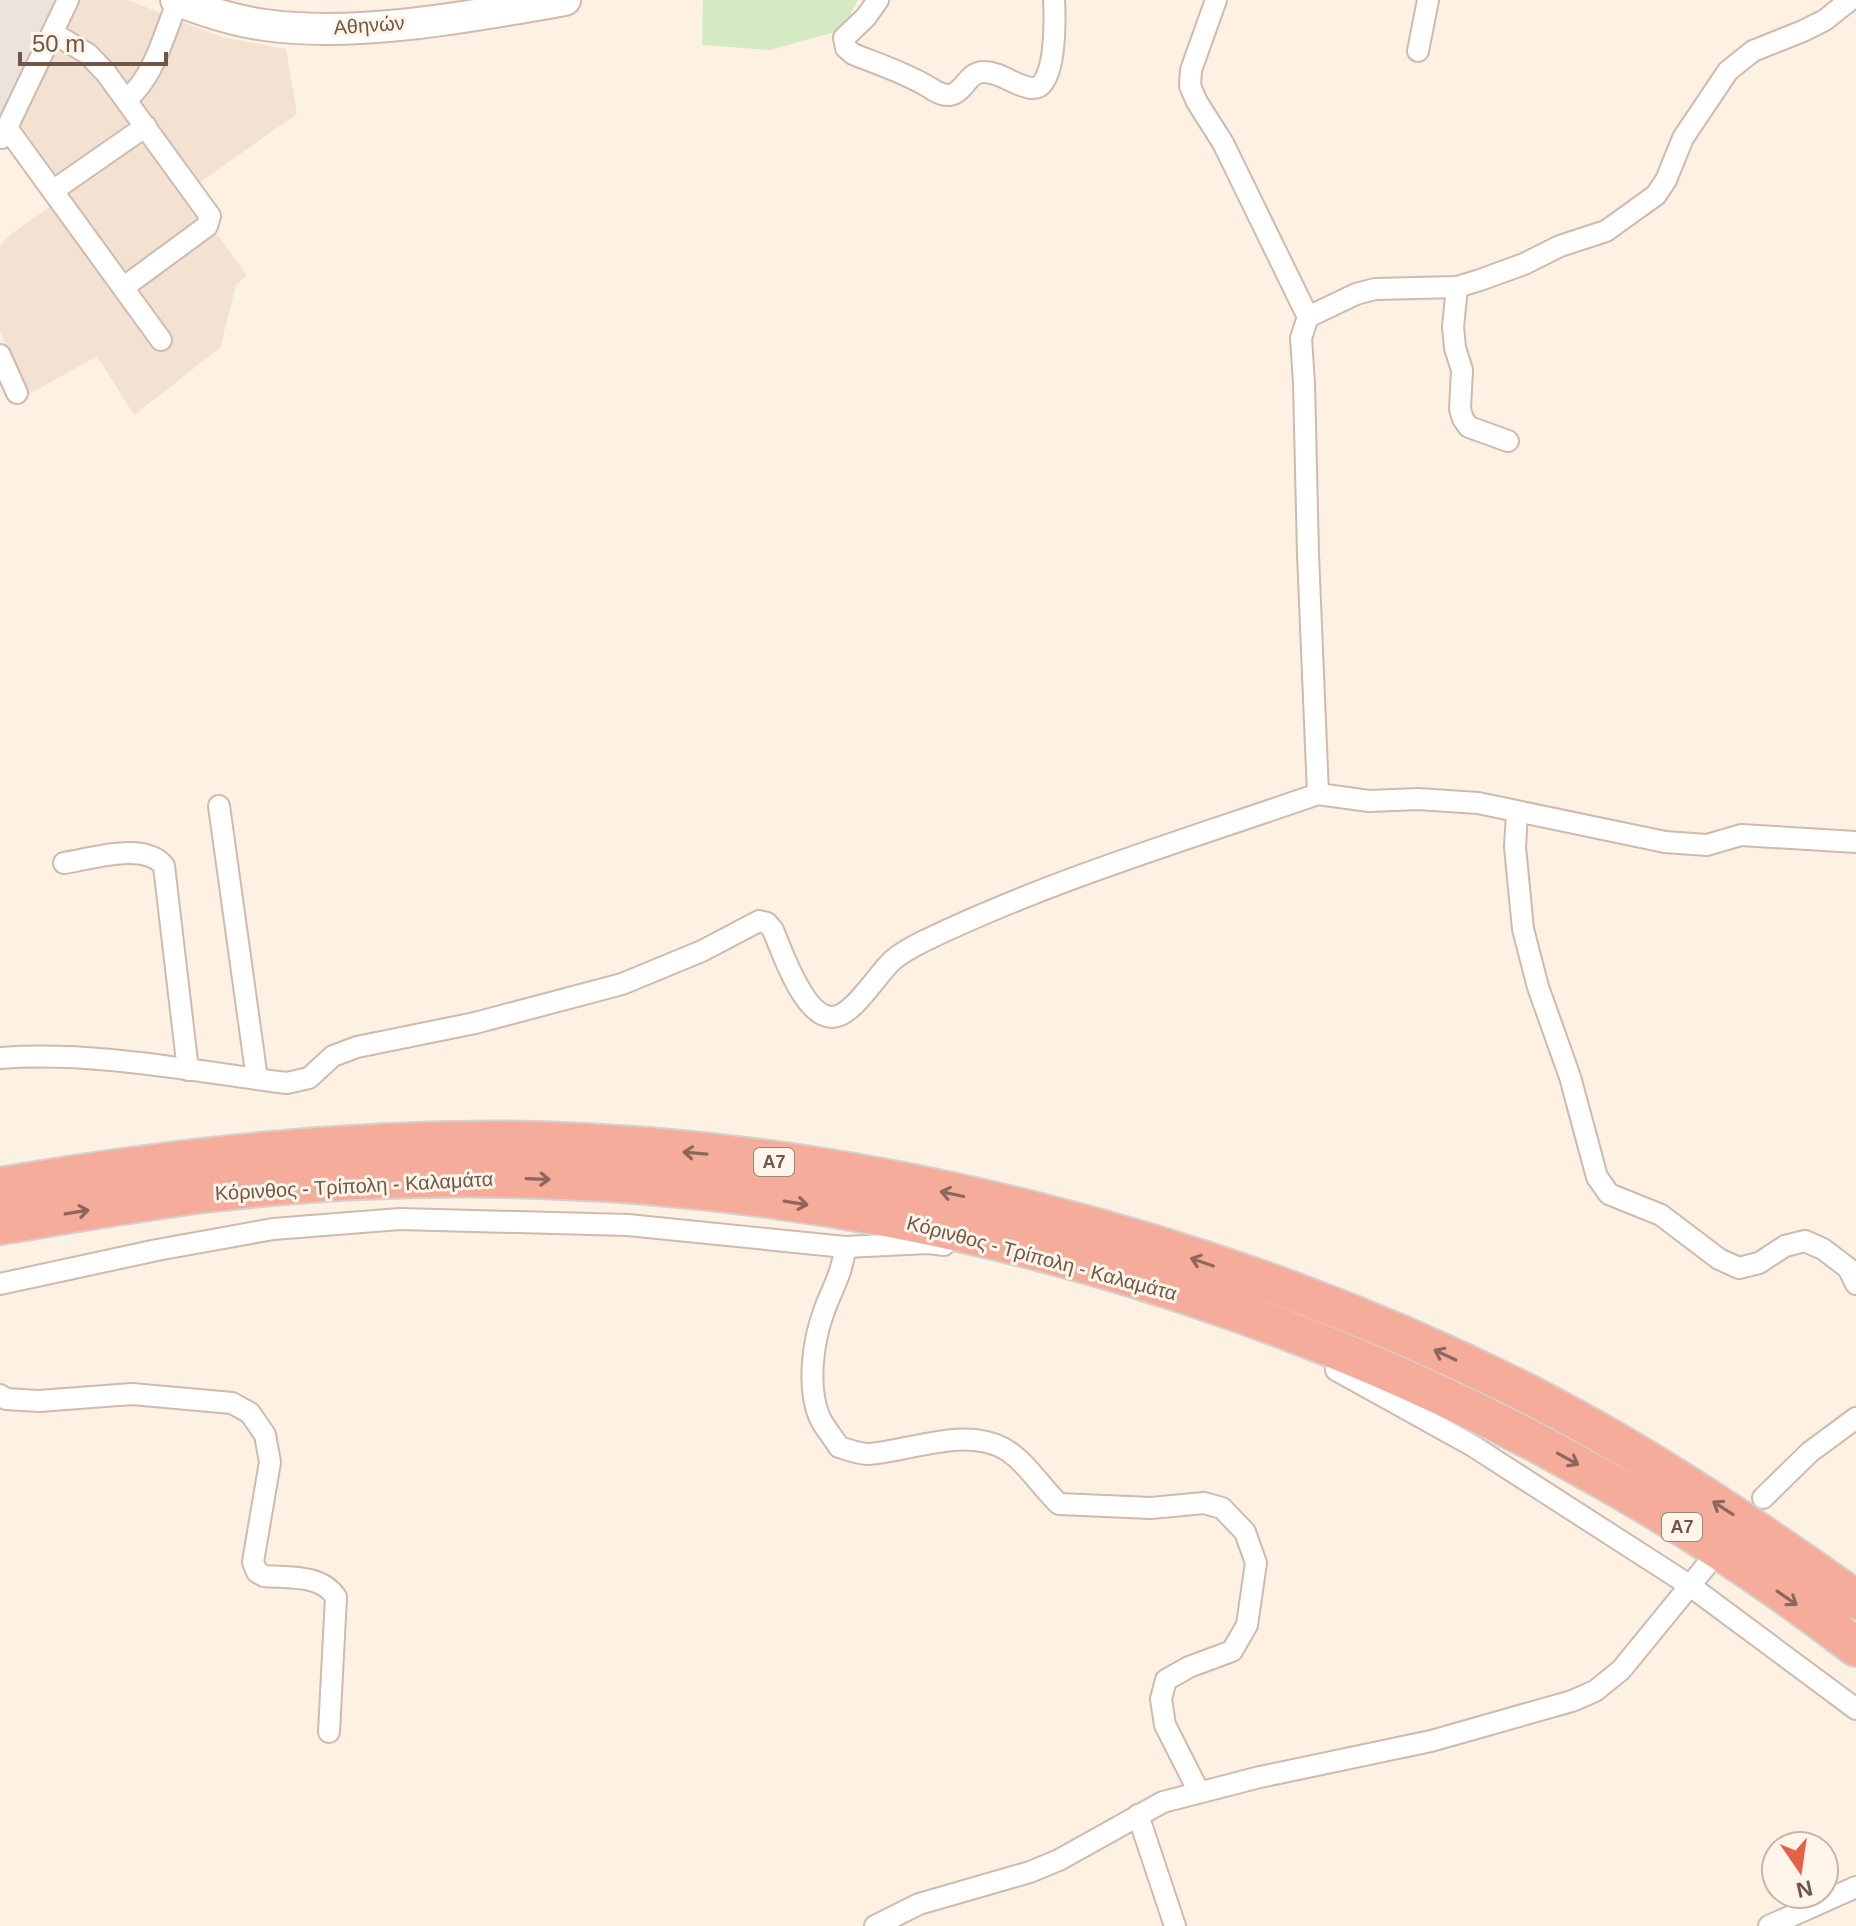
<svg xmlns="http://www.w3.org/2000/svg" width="1856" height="1926" viewBox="0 0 1856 1926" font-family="Helvetica,sans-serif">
  <rect width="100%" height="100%" fill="#fcf1e3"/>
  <path fill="#f3e2d2" d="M80,0H128L221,37L286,49L297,114L186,192L247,275L236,285L220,348L134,415L97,356L28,395L0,331V246L11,234L67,195L19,128V120Z"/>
  <path fill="#ebe3de" d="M0,0H57L0,121Z"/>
  <path fill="#d5e9c2" d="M703,0H858L842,30L770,50L702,45Z"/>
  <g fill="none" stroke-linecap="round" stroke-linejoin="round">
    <g stroke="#cfbaad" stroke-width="24">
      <g id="street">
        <path d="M878,0L866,17L844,38L846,48L853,54C878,64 903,72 927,86C934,90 941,96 950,95C965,92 967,72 984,72C1001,72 1015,86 1031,88C1057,91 1055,18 1054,0"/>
        <path d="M1216,0L1191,70L1190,86L1197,102L1223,143L1308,317L1301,338L1304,383L1308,554L1318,794"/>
        <path d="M53,33L88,54L106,73L210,216L207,226L124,287"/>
        <path d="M1418,51L1428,0"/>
        <path d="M127,99C155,76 164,33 178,1"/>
        <path d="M7,128L161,340"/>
        <path d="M2,138L68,0"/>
        <path d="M54,190L146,126"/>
        <path d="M1457,287L1453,327L1455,348L1462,370L1460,409L1463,419L1469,427L1508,441"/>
        <path d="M1308,317L1356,294L1375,289L1457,287L1480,280L1524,264L1560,246L1606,231L1656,195L1666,180L1683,138L1728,71L1753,51L1803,31L1825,20L1850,0"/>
        <path d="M0,355L17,393"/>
        <path d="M219,806L257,1079"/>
        <path d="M1517,813L1515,847L1523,929L1538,987L1570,1077L1597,1177L1609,1194L1661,1215L1719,1259L1739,1268L1759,1263L1785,1246L1805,1241L1823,1249L1848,1268L1856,1284"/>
        <path d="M64,863C91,859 145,841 164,866L188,1070"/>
        <path d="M0,1058C95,1051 192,1071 287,1083L309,1078L333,1056L357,1047L475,1023L622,984L702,951L759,921L767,923L773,930C782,952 804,1017 832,1017C853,1017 877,974 893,960C902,952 914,946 924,941C1050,880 1186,840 1318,794L1369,801L1418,799L1478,803L1665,842L1707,845L1741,835L1856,842"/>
        <path d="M845,1247C843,1272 832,1289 824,1311C813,1341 807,1386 819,1416C823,1426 833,1437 839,1447C849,1450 859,1454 869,1454C910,1451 963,1427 1003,1448C1025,1460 1041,1487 1059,1504L1151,1508L1204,1503L1222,1508L1245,1532L1256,1563L1247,1625L1232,1651L1189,1667L1166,1680L1161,1699L1165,1725L1199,1792"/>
        <path d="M0,1284L157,1250L273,1229L400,1219L628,1225L845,1247L928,1243L944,1245"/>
        <path d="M1336,1370L1473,1446L1689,1585L1856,1709"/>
        <path d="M0,1395L6,1399L39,1401L132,1394L232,1403L250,1413L265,1435L270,1462L253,1562L257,1572L264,1576C289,1578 321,1574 336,1597L329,1732"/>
        <path d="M1763,1498L1810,1452L1856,1418"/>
        <path d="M1138,1815L1175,1926"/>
        <path d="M875,1926L919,1904L1030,1872L1059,1860L1163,1802L1260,1777L1431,1741L1572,1701L1595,1691L1621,1670L1706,1566"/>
        <path d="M1769,1926L1856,1887"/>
      </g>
    </g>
    <g stroke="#d2b9aa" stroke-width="34">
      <path id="secondary" d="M176,0C204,11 234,21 265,25C356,38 474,16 565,0"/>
    </g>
    <g stroke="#d8d0cc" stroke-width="42">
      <g id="highway">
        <path d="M0,1187C178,1157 357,1137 538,1141C867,1150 1220,1241 1514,1387C1635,1447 1746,1522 1856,1600"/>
        <path d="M0,1225C68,1214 136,1202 205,1193C315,1180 429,1175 539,1179C1010,1194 1483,1360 1856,1647"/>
      </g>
    </g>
    <use href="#street" stroke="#fff" stroke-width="20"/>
    <use href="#secondary" stroke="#fff" stroke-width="30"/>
    <use href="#highway" stroke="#f5ac9b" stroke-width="38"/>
  </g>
  <defs><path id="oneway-shaft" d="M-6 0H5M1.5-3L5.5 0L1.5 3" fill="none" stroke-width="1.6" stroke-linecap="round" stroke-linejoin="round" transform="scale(2)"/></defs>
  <g stroke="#8d675a">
    <use href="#oneway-shaft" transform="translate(695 1153) rotate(-175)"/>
    <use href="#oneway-shaft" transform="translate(538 1179) rotate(2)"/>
    <use href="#oneway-shaft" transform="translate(952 1194) rotate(-168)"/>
    <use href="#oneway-shaft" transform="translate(796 1203) rotate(9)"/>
    <use href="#oneway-shaft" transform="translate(77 1212) rotate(-9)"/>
    <use href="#oneway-shaft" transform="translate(1202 1262) rotate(-161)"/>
    <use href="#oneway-shaft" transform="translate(1445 1355) rotate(-155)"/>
    <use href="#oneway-shaft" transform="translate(1568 1459) rotate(29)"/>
    <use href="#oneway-shaft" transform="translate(1723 1508) rotate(-147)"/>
    <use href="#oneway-shaft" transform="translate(1787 1598) rotate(35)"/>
  </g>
  <g text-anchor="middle" stroke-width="6" stroke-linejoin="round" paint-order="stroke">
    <g fill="#fff5e9" stroke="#9d867a" stroke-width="2">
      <rect x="754" y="1148" width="40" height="28" rx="6"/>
      <rect x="1662" y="1513" width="40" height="28" rx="6"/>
    </g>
    <g font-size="18" font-weight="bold" fill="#73564a">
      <text x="774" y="1168">Α7</text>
      <text x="1682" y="1533">Α7</text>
    </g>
    <g font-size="20" fill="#73564a" stroke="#fff5e9">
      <text transform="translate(369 25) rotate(-4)" y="7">Αθηνών</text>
      <text transform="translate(354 1186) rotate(-3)" y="7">Κόρινθος - Τρίπολη - Καλαμάτα</text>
      <text transform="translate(1042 1258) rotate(15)" y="7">Κόρινθος - Τρίπολη - Καλαμάτα</text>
    </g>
  </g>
  <g transform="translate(1800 1870) rotate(167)"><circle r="38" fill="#fff5e9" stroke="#c7b5a9" stroke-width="2"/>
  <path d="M0-6L14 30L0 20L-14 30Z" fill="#e4624a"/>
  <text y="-12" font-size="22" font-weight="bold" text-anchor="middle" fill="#73564a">N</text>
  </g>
  <path d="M20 52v12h146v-12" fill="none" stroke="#73564a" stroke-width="4"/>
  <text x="32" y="52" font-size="24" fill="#73564a" stroke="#fff5e9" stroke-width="6" paint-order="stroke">50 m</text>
</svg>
